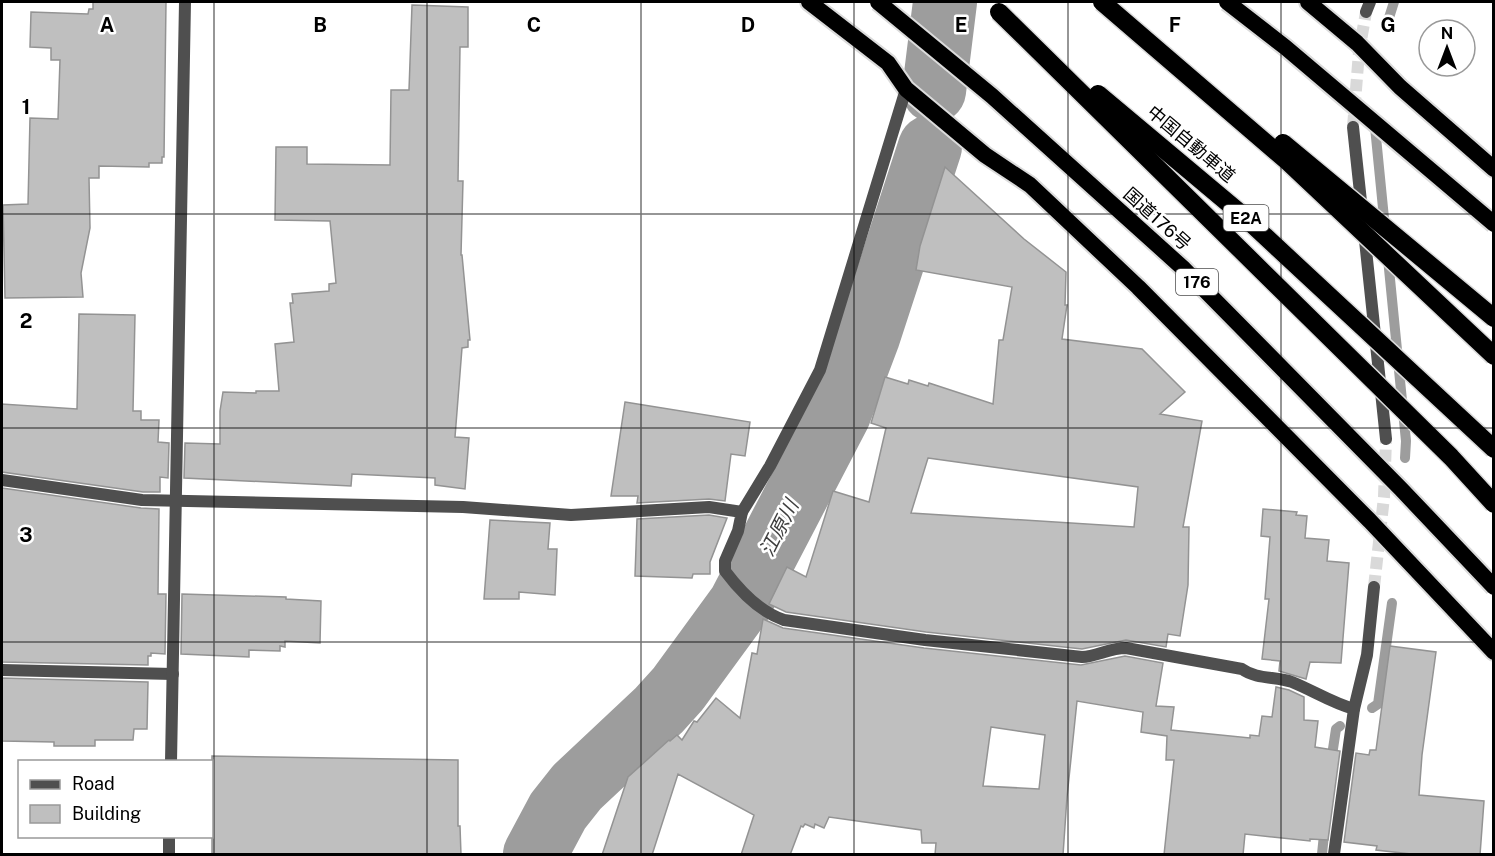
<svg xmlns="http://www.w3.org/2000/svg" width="1495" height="856" viewBox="0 0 1495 856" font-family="'Public Sans','Noto Sans JP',sans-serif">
  <rect width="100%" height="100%" fill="#fff"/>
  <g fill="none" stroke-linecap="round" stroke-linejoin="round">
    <g stroke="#9d9d9d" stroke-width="10">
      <path d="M1387,24L1394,2"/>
      <path d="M1375,127L1406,441L1405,458"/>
      <path d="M1372,708L1378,704L1392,603"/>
      <path d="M1331,762L1336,729L1340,726"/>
      <path d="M1322,854L1325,825"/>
    </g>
    <g stroke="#9d9d9d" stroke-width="64">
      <path d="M934,91L945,2"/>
      <path d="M535,854L558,811L577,787L659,710L678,689L740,604L839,414L868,337L930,147"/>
    </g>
  </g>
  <g fill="#bfbfbf" stroke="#939393" stroke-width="1.5" fill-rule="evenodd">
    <path d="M93,2H166L164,157H162V163H149V167L99,166V178H89L90,228L81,273L83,297L5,298L3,205L28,204L30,118L58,119L60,60H51V48L30,47L31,12L88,14L89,9H93Z"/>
    <path d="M412,5L468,7V47H460L458,181H463L461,255H462L470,340H468V347L462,348L455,437L469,438L465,489L435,485V478L352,474L351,486L184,478L185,443L220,444V411L223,392L256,393V391H279L275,344L294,342L290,303H293L292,294L329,291V284L336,283L330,221L275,220L276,147H307V164L390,165L391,90H409Z"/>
    <path d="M945,167L1024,239L1066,272L1065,305H1067L1062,339L1142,349L1185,392L1160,414L1202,421L1183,527H1189L1188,585L1180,636L1168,634L1166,647L1126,640L1082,649L926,632L786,612L769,604L787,567L806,577L833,491L869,502L886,428L871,423L885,377L908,384L909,380L928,386L929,383L993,404L999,340H1003L1012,287L916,270L920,246ZM928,458L1138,487L1134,527L911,513Z"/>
    <path d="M79,314L135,315L133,411H141V420H159L158,442L169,443L168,478L160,477V492H143L2,472V404L77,409Z"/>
    <path d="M625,402L750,422L745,456L731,454L725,501L709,499L637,503L638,496H611Z"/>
    <path d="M2,488L141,508L159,509L158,594H166L165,654L151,653V656H148V665L2,662Z"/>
    <path d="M1263,509L1297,512L1296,515L1307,516L1305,538L1329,540L1327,561L1349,563L1341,663L1310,662L1306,679L1279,671L1280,661L1262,659L1269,599H1265L1270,537L1261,536Z"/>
    <path d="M709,515L727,518L710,562V574H693L692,578L635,576L637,519Z"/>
    <path d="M490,520L550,523L548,549H557L555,595L519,592V599H484Z"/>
    <path d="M182,594L286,597V599L321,601L320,643L285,641V647L280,646V651L249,650V657L181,654Z"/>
    <path d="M763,619L783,628L924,648L1081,665L1125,656L1163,663L1156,706L1174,707L1171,730L1250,738V735L1259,736L1262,716L1272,717L1276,687L1289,690L1304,697V720L1318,721L1315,747L1340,751L1328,840L1310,839V841L1245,834L1243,855H1164L1174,760H1166L1167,736L1141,732L1143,712L1077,701L1067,797L1063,855H935L936,843H922L921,830L829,817L824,828L815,824L814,828L805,824L803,827L801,826L790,855H741L754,815L678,774L652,855H602L628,777L669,740L670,741L677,735L682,740L694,721L697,722L716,698L740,718L752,653L757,654ZM991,727L1045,735L1039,789L983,786Z"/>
    <path d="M1390,646L1436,652L1422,755L1419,795L1484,801L1480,855H1420L1376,850L1377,846L1344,842L1356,753L1369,755L1370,750H1376Z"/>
    <path d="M2,678L148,682L147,729H134L133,740H95V746H54V742L2,741Z"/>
    <path d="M212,756L458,760V826H460L461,855H212Z"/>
  </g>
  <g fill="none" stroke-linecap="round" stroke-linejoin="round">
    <g stroke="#d9d9d9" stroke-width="12" stroke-dasharray="12 6" stroke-linecap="butt">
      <path d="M1353,127L1359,52L1366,12"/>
      <path d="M1374,587L1384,497L1386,439"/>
    </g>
    <g stroke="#dbdbdb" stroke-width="20">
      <g id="trunk">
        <path d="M809,2L888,63L906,89L985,155L1030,185L1138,287L1370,521L1494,652"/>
        <path d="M1308,2L1357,43L1400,87L1494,169"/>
      </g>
    </g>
    <g stroke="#4f4f4f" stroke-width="12">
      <path d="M1366,12L1370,2"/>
      <path d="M1353,127L1362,211"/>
      <path d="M1364,231L1386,439"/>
      <path d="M2,480L142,500L463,507L571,515L709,507L742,512L738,531L725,561V571C740,591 760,612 784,620L925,640L1082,657C1097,656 1110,648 1126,648L1242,669C1257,680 1276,676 1292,682C1314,691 1332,703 1354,709"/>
      <path d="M742,512L770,466L820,370L906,89"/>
      <path d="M2,670L173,674"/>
      <path d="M171,762L185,2"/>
      <path d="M169,854V836"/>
      <path d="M1334,854L1354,709L1367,655L1374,587"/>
    </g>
    <use href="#trunk" stroke="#000" stroke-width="16"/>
    <g stroke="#dbdbdb" stroke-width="20" stroke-linecap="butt">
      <g id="trunk-bridge">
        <path d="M878,2L992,96L1184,269L1401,489L1494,587"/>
        <path d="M1227,2L1285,47L1494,224"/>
      </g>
    </g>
    <g stroke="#dbdbdb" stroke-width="21" stroke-linecap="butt">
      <g id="motorway-bridge">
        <path d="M1102,2L1287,161L1494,356"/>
        <path d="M999,12L1451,457L1494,504"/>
        <path d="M1098,94L1240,213L1494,449"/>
        <path d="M1283,143L1494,318"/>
      </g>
    </g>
    <use href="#trunk-bridge" stroke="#000" stroke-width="16"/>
    <use href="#motorway-bridge" stroke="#000" stroke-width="18"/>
  </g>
  <path fill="none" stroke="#000" stroke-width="1.5" stroke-opacity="0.55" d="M214,2V854M427,2V854M641,2V854M854,2V854M1068,2V854M1281,2V854M2,214H1494M2,428H1494M2,642H1494"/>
  <g text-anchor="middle" stroke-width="5" stroke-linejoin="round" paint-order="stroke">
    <g fill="#fff" stroke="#4c4c4c" stroke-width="1.5">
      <rect x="1223.5" y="205" width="45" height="26" rx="4.5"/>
      <rect x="1176" y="269" width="42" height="26" rx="4.5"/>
    </g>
    <g font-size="16" font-weight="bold" fill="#000">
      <text x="1246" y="224">E2A</text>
      <text x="1197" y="288">176</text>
    </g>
    <g font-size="18" fill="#000" stroke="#fff">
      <text transform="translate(1191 144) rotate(40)" y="6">中国自動車道</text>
      <text transform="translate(1157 219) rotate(42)" y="6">国道176号</text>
    </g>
    <g font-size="20" font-style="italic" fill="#3e3e3e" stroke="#fff">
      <text transform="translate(779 528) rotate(-63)" y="7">江原川</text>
    </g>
  </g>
  <g font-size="20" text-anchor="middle" font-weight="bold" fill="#000" stroke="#fff" stroke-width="5" stroke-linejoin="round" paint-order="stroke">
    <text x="107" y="32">A</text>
    <text x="320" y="32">B</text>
    <text x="534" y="32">C</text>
    <text x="748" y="32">D</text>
    <text x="961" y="32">E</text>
    <text x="1175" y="32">F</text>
    <text x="1388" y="32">G</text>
    <text x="26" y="114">1</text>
    <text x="26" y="328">2</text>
    <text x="26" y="542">3</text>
  </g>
  <rect width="1495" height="856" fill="none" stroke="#000000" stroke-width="6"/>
  <rect x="18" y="760" width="195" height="78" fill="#ffffff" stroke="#999999" stroke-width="1.5"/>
  <rect x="30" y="780" width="30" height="9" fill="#4f4f4f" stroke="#999999" stroke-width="1.5"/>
  <text x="72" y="790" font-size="18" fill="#000000">Road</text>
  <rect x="30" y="805" width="30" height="18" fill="#bfbfbf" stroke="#999999" stroke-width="1.5"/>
  <text x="72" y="820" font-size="18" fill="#000000">Building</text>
  <g transform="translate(1447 48)"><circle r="28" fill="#ffffff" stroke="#999999" stroke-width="1.5"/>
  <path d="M0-4.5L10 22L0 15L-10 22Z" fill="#000000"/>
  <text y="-9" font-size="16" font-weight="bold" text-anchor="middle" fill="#000000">N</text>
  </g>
</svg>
